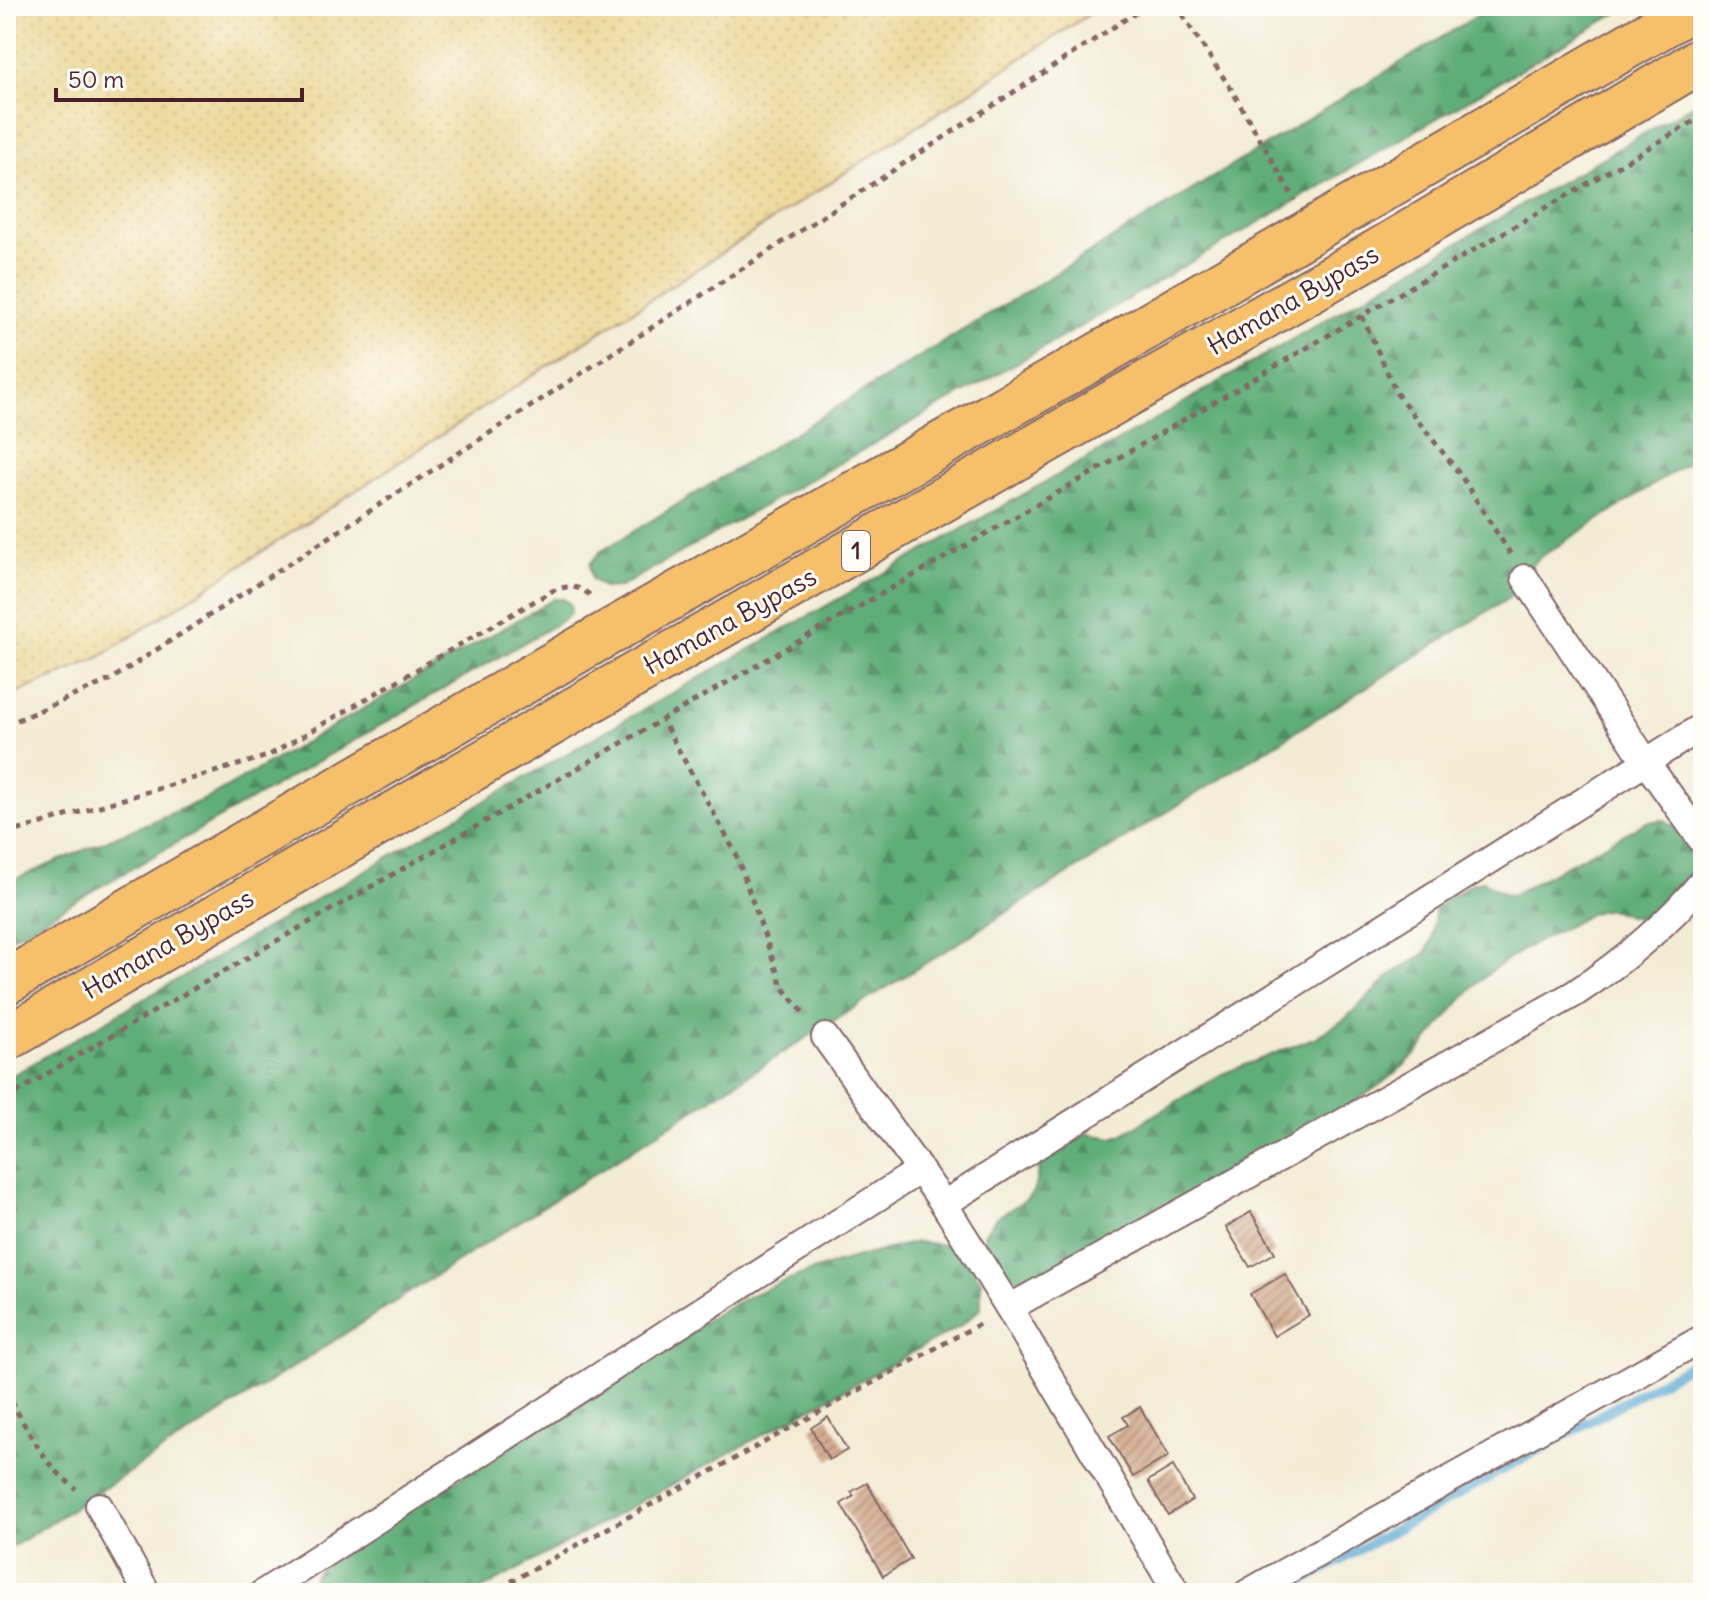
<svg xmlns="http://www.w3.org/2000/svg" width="1709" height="1599" viewBox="0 0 1709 1599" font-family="Delius,sans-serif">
  <defs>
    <pattern id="forest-firs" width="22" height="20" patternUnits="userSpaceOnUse" patternTransform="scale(2)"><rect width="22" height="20" fill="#5fad78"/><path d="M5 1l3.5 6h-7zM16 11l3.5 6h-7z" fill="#508c63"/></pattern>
    <pattern id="sand-dots" width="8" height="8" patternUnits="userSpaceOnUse" patternTransform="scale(2)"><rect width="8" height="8" fill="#eeda9e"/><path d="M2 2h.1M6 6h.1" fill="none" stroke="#cebb88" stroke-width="1.8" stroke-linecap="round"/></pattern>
    <pattern id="building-hatch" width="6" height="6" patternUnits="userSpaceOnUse" patternTransform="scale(2)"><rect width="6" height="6" fill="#d3aa8d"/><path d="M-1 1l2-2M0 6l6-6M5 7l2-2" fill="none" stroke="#ad8a73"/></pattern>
  </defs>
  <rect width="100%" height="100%" fill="#fdfcf7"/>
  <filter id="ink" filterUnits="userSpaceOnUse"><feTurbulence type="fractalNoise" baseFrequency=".0125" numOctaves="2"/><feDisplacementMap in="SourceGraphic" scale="16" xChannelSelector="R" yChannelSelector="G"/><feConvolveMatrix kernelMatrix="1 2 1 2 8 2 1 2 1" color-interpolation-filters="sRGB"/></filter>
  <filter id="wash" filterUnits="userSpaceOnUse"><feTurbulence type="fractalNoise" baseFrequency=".006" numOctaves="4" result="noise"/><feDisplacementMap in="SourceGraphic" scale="32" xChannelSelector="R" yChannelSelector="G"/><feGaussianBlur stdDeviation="1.8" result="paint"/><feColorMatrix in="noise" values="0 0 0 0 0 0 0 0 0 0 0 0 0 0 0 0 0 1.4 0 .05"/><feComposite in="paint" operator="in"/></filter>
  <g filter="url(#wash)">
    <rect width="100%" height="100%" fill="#f3ecd5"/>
    <g fill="url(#forest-firs)" stroke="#546652" stroke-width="2">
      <path d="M1493,6H1629L1073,331L620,587L604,588L592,579L590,564L600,552Z"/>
      <path d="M1703,99V453L1539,558C1525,569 1522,587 1509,598L809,1036L6,1551V1079L628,718L1132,433Z"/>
      <path d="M554,599H563L570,604L571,613L565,619L6,941V883L210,797Z"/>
      <path d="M1665,820C1682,831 1690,843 1696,862C1689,878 1663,916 1644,918C1620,920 1616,900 1586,916C1552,936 1511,952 1482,979C1460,999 1442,1024 1422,1047C1403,1069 1380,1085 1356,1101L1038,1278L1016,1282C993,1269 986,1260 984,1234L996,1218L1027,1199L1034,1191L1041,1159L1051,1149L1070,1137L1083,1133L1113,1138L1123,1134L1222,1074L1314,1038L1345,1019L1392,974L1426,953L1432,940L1435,911L1444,901L1473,883L1483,881L1506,895L1514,894L1647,822Z"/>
      <path d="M916,1242L947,1245L967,1259L981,1281V1308L962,1325L475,1593H318L313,1577L321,1567L724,1309C788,1274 845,1260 916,1242Z"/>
    </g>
    <path fill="url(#sand-dots)" stroke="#9c7c64" stroke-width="2" d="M6,6H1102L98,658L6,698Z"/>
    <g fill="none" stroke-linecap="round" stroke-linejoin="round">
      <path stroke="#5ba9d4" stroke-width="10" d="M1285,1591L1703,1358"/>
    </g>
    <g id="blocks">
      <g fill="url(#building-hatch)">
        <path d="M1251,1212L1275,1253L1250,1267L1226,1227Z"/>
        <path d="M1285,1274L1309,1315L1274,1336L1250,1294Z"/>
        <path d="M1140,1407L1169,1456L1133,1477L1109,1436L1128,1425L1123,1417Z"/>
        <path d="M828,1417L847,1450L829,1460L811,1428Z"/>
        <path d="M1173,1466L1192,1500L1168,1515L1148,1481Z"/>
        <path d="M867,1483L911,1559L883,1576L841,1504L854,1496L851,1492Z"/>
      </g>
    </g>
  </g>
  <g filter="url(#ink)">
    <use href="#blocks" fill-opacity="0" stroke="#856766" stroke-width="2"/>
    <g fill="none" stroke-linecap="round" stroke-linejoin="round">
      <g stroke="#856766" stroke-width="30">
        <g id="street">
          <path d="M1525,578L1646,762L1703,842"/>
          <path d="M825,1037L944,1204L1009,1308L1177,1593"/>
          <path d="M944,1204L1703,726"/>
          <path d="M1009,1308L1574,994C1622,962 1666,926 1703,881"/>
          <path d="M99,1506L147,1593"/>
          <path d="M263,1593L920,1170"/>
          <path d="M1247,1593L1703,1338"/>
        </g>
      </g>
      <g stroke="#856766" stroke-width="48">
        <g id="highway">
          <path d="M6,982L587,645L1090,360L1696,6"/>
          <path d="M6,1039L612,688L1365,259L1703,59"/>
        </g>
      </g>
      <g stroke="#856766" stroke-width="5" stroke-dasharray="6 6" stroke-linecap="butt">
        <path d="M1184,6L1179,10L1231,89L1295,200"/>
        <path d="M1362,316L1397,394L1459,473L1511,555"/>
        <path d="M6,725L110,680L1146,6"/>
        <path d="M666,727L736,854L782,986L806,1016"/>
        <path d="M6,834L268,756L552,591C569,584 582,586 594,599"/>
        <path d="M6,1099L78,1055L1139,446L1703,116"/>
        <path d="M6,1390C25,1427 43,1463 76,1489"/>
        <path d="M490,1593L983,1322"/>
      </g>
      <use href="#street" stroke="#fff" stroke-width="26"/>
      <use href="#highway" stroke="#f6c06b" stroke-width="44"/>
    </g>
  </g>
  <g text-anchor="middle" stroke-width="6" stroke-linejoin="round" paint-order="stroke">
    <rect fill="#fdfcf7" stroke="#806168" stroke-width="2" x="842" y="531" width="28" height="40" rx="6"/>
    <g font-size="24" font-weight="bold" fill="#4a1f2b">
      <text x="856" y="559">1</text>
    </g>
    <g font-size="26" fill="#4a1f2b" stroke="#fdfcf7">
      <text transform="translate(1293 300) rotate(-30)" y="9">Hamana Bypass</text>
      <text transform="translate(730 621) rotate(-29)" y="9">Hamana Bypass</text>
      <text transform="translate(168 944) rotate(-30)" y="9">Hamana Bypass</text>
    </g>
  </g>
  <rect width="1709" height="1599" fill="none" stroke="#fdfcf7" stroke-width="32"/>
  <path d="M56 88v12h246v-12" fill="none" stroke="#4a1f2b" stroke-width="4"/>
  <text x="68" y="88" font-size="24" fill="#4a1f2b" stroke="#fdfcf7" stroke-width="6" paint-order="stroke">50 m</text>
</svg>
